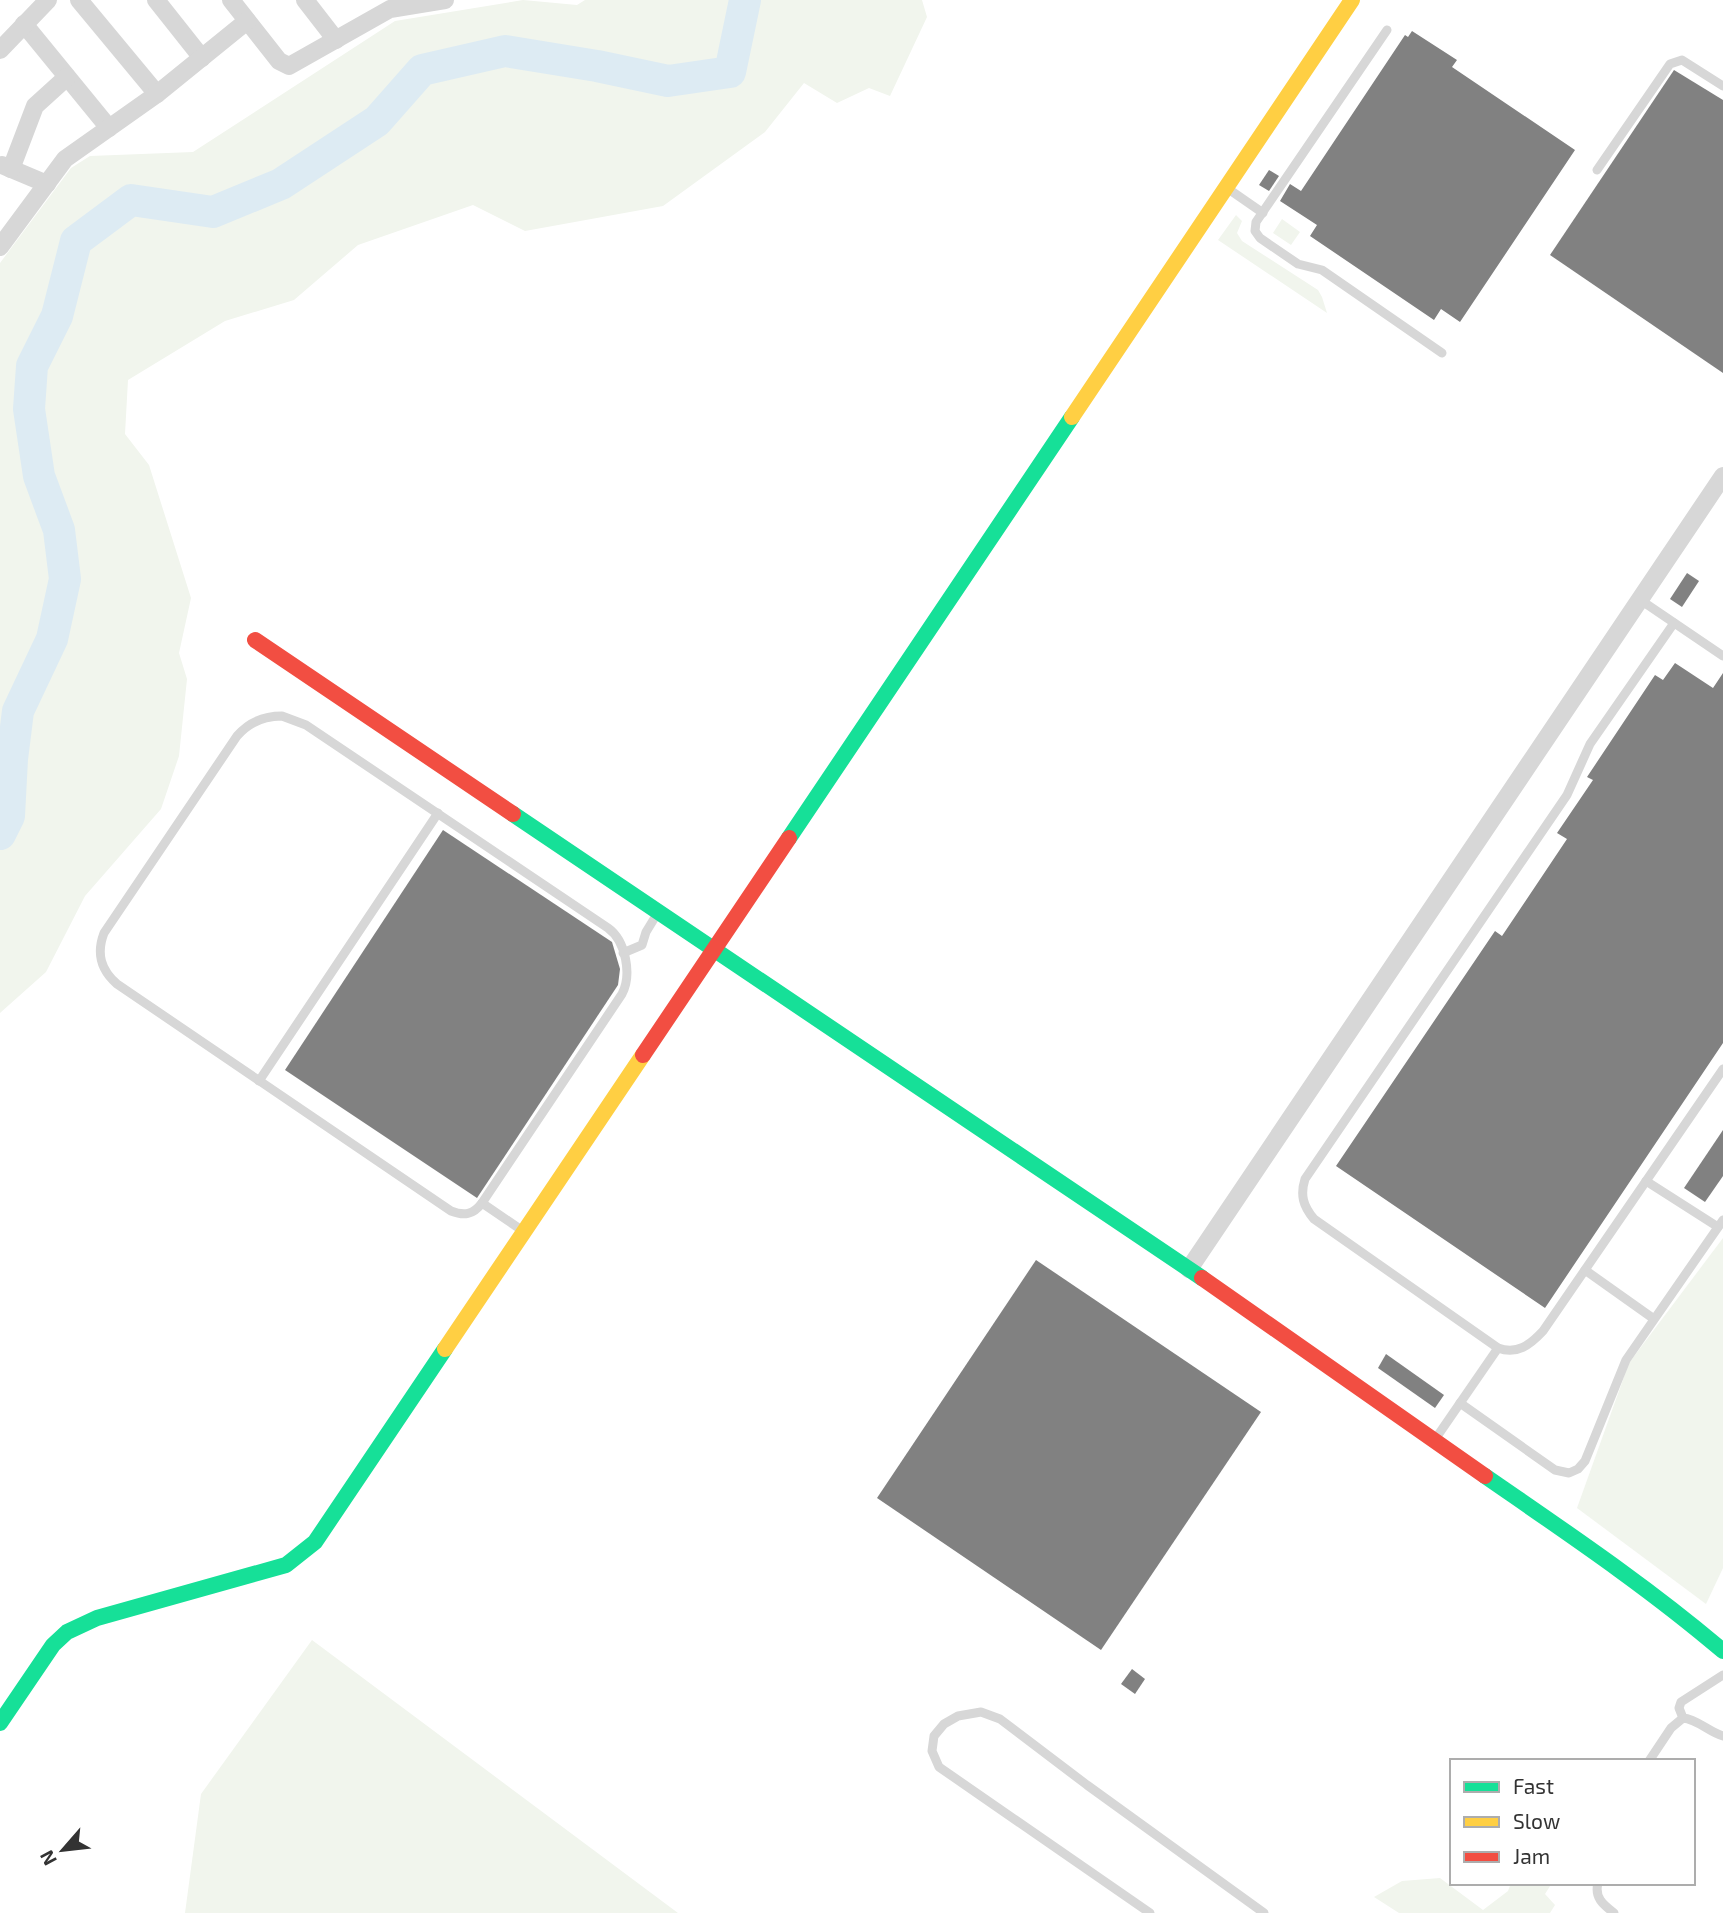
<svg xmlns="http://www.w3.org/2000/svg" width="1723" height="1913" viewBox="0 0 1723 1913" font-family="'Exo 2',sans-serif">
  <rect width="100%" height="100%" fill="#fff"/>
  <g fill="#f1f5ed">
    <path d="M523,0L577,5L585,0H922L927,17L890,96L869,88L837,103L804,83L765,132L663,206L525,231L473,205L358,245L294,300L225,321L128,380L125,434L149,465L191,598L179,653L187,679L179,756L161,809L85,896L46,972L0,1013V263L71,168L90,156L193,152L395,21Z"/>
    <path d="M1236,215L1242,221L1237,233L1242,241L1318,290L1322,297L1327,313L1218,240Z"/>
    <path d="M1282,219L1300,232L1291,245L1273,233Z"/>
    <path d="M1723,1238V1568L1706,1604L1577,1508L1629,1363Z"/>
    <path d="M312,1640L678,1913H185L201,1794Z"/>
    <path d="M1440,1878L1483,1910L1508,1891L1511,1883H1552L1545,1894L1555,1905L1550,1913H1399L1374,1897L1402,1881Z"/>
  </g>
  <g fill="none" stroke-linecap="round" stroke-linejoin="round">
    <path stroke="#ddebf3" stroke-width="32" d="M0,834L9,816L12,759L18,711L52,639L65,579L59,530L39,476L29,409L32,366L57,316L76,241L131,200L213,212L281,184L377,121L422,70L505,51L597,66L668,81L730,72L745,0"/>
  </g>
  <g fill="#818181">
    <path d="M1412,31L1457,60L1452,67L1575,150L1460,322L1441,309L1434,320L1310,236L1317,225L1280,201L1290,184L1301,191L1405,35L1408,37Z"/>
    <path d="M1674,70L1723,100V373L1550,255Z"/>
    <path d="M1269,170L1279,176L1269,191L1259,185Z"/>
    <path d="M1687,573L1699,581L1682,607L1670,599Z"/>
    <path d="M1675,663L1713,688L1723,673V1043L1545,1308L1336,1166L1495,931L1502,936L1567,839L1557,833L1593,780L1587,777L1655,675L1663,680Z"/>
    <path d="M443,830L612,942L620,969L618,985L477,1198L285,1070Z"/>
    <path d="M1723,1130V1176L1705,1202L1684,1188Z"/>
    <path d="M1036,1260L1261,1412L1101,1650L877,1498Z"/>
    <path d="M1386,1354L1444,1395L1435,1408L1378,1368Z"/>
    <path d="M1132,1669L1145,1679L1135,1694L1121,1684Z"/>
  </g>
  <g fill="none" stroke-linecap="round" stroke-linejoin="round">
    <g stroke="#d7d7d7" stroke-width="9">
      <path d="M1387,30L1256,222L1255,231L1260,238L1298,264L1322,270L1442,353"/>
      <path d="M1597,170L1670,64L1682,60L1723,86"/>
      <path d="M1227,188L1263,213"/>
      <path d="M1639,599L1723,656"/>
      <path d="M1674,623L1590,744L1567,795L1305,1179C1300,1195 1303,1206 1314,1219L1498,1348C1517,1355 1530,1345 1543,1331L1723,1069"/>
      <path d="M282,716L306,725L608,928C626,941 632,975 622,994L482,1203C473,1215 464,1216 451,1211L117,984C101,970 96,954 104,933L237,736C249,722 264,716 282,716Z"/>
      <path d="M623,953L642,945L646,932L657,914"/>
      <path d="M259,1081L438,813"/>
      <path d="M1646,1181L1718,1227"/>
      <path d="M482,1203L523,1231"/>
      <path d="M1585,1270L1654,1319"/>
      <path d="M1460,1403L1555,1470L1569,1473L1578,1469L1585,1461L1626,1360L1723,1220"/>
      <path d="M1436,1438L1498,1348"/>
      <path d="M1683,1718L1679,1708L1681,1702L1723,1675"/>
      <path d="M1649,1761L1671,1728L1683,1718C1697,1719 1709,1732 1723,1736"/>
      <path d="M1598,1883C1594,1898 1604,1905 1614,1913"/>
      <path d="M1150,1913L939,1767L932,1751L934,1736L944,1724L958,1716L981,1712L1000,1719L1087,1785L1264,1913"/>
    </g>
    <g stroke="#d7d7d7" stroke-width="18">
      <path d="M79,0L157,94"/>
      <path d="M156,0L202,58"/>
      <path d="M231,0L279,61L289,66L390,9L445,0"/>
      <path d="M305,0L336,40"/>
      <path d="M24,24L109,128"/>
      <path d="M0,50L48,0"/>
      <path d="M2,165L47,184"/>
      <path d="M11,169L35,106L67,77"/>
      <path d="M0,247L65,159L157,94L247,21"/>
      <path d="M1189,1269L1723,476"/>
    </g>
    <g stroke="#16e098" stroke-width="16">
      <path d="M513,814L1202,1278"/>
      <path d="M789,838L1072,417"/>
      <path d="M1485,1476C1566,1532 1648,1587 1723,1651"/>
      <path d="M0,1723L53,1645L67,1632L97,1618L286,1565L315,1542L445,1349"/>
    </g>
    <g stroke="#ffcf43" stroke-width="16">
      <path d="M1072,417L1352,0"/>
      <path d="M445,1349L643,1055"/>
    </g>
    <g stroke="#f24e42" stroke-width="16">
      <path d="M255,640L513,814"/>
      <path d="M643,1055L789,838"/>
      <path d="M1202,1278L1485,1476"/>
    </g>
  </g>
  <rect x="1450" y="1759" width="245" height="126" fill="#ffffff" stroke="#adadad" stroke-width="2"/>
  <rect x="1464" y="1782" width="35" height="10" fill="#16e098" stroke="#adadad" stroke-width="2"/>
  <text x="1513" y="1794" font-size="21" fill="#333333">Fast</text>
  <rect x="1464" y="1817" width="35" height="10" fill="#ffcf43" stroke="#adadad" stroke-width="2"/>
  <text x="1513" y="1829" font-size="21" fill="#333333">Slow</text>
  <rect x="1464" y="1852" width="35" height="10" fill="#f24e42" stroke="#adadad" stroke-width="2"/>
  <text x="1513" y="1864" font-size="21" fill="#333333">Jam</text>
  <g transform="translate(63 1850) rotate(242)" stroke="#ffffff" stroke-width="5" paint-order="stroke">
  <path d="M0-5L12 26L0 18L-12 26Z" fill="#333333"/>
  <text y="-10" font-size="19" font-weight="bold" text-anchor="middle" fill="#333333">N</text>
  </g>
</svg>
